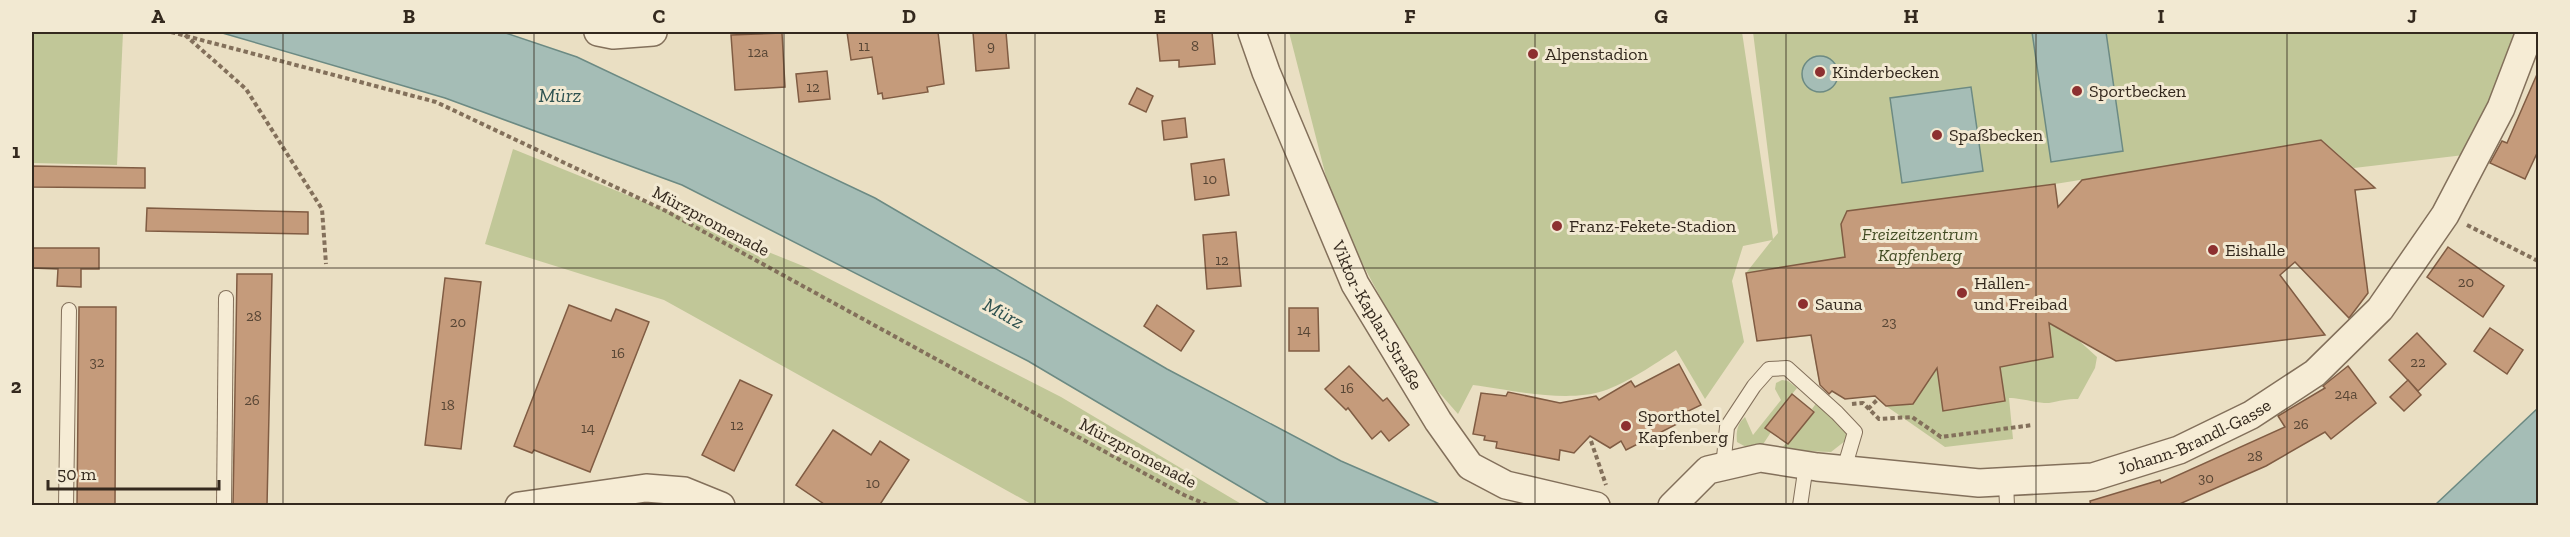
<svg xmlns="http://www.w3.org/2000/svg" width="2570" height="537" viewBox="0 0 2570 537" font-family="'Zilla Slab',serif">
  <rect width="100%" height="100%" fill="#eadfc3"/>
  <g fill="#c1c798">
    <path d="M32,32H123L117,165L32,163Z"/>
    <path d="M1289,32H1742L1773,239L1778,233L1753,32H2520L2495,96L2464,155L2354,168L2323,141L2055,184L2076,338L2097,357L2095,368L2078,399C2066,399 2060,401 2049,403C2041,404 2021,398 2009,398L2013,439L1945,447L1886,406L1876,396L1845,399L1819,383L1811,336L1757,341L1746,273L1772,240L1743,246L1732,281L1744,342L1705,399L1676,350C1655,364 1627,383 1603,391C1566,403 1511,390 1473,385L1458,414L1436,389L1386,308L1335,212Z"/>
    <path d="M513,149L808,268L1061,397L1243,505H1033L664,300L485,244Z"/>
    <path d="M1782,380L1788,381L1797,388L1765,428L1771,432L1760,449L1746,447L1737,442C1736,432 1737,424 1745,417L1753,435L1781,400L1775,389L1776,383Z"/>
    <path d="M1817,402L1843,423L1848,435L1845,441L1831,452L1780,450L1815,412L1812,409Z"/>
  </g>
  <g fill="#a5bdb6" stroke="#6c8a83" stroke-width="1.5">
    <path d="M219,32H503L577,57L875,198L1167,369L1341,461L1442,505H1271L1028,361L682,185L445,98Z"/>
    <path d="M2032,32H2106L2123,151L2051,162Z"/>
    <circle cx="1820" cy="74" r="18"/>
    <path d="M1971,87L1983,171L1902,183L1890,98Z"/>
    <path d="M2538,408V505H2435Z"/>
  </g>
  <g fill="#c59b7b" stroke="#805c43" stroke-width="1.5">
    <path d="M847,32H938L944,84L927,87L928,92L883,99L882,93L878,94L872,57L851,60Z"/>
    <path d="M973,32H1006L1009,68L976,71Z"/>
    <path d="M1157,32H1212L1215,64L1179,67V60L1160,61Z"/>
    <path d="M782,33L785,87L735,90L731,35Z"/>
    <path d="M827,71L830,99L799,102L796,74Z"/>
    <path d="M2538,72V151L2525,179L2490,163L2502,141L2507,143Z"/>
    <path d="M1137,88L1153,96L1146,112L1129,104Z"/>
    <path d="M1185,118L1187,137L1164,140L1162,121Z"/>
    <path d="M2321,140L2375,188L2355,190L2368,293L2349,318L2295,262L2280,275L2325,335L2116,361L2049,323L2053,357L2000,367L2005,401L1943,411L1937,368L1913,404L1886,406L1875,396L1845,399L1832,391L1829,394L1820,385L1811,335L1757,341L1746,273L1845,257L1841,224L1847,211L2055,184L2058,207L2082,180Z"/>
    <path d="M1224,159L1229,195L1195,200L1191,164Z"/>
    <path d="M32,166L145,168V188L32,187Z"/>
    <path d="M147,208L308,212V234L146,231Z"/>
    <path d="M1236,232L1241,286L1207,289L1203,235Z"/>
    <path d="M2448,247L2504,286L2483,317L2427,277Z"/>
    <path d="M32,248H99V269H81V287L57,286L58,269L32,268Z"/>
    <path d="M237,274H272L267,506H233Z"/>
    <path d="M445,278L481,282L461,449L425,445Z"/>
    <path d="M569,305L611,321L616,309L649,322L590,472L534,450L532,453L514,446Z"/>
    <path d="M1157,305L1194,331L1181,351L1144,326Z"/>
    <path d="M79,307H116L115,506H77Z"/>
    <path d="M1289,308H1318L1319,351H1289Z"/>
    <path d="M2490,328L2523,350L2507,374L2474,351Z"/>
    <path d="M2417,333L2446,364L2418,391L2389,360Z"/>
    <path d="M1679,364L1701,405L1678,416L1681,422L1626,450L1621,441L1610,448L1590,436L1574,453L1560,450L1559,460L1496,448L1497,442L1484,440L1485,436L1473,434L1481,393L1506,396L1508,392L1560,403L1596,396L1599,400L1631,381L1635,387Z"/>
    <path d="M1349,366L1383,401L1387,398L1409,425L1389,441L1381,431L1372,439L1348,408L1346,410L1325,389Z"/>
    <path d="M2348,366L2376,403L2331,439L2325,432L2266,466L2175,506H2091L2090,501L2160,480L2161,483L2285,427L2278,416L2325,388L2323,386Z"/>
    <path d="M740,380L772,395L734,471L702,455Z"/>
    <path d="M2408,380L2421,395L2404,411L2390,397Z"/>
    <path d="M1792,394L1814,412L1788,444L1765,428Z"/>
    <path d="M833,430L871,455L880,441L909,460L879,506H827L796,485Z"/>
  </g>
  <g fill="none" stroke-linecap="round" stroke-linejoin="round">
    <g stroke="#83705b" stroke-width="16">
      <g id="lane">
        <path d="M1723,468L1727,427L1754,386L1769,369L1787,368L1837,413L1855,432L1844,469"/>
        <path d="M2006,482L2007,506"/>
        <path d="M66,506L69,310"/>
        <path d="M224,506L226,298"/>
        <path d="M1800,506L1806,465"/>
      </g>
    </g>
    <g stroke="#83705b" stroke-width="30">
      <g id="street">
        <path d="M598,32L613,35L653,32"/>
        <path id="s1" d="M1252,32L1266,72L1355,284L1438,421L1470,466L1506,485L1596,506"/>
        <path d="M519,506L646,488L684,491L721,506"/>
        <path id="s2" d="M1672,506L1708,470L1760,458L1817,467L1979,483L2093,477L2179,450L2251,415L2315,373L2380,309L2445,215L2501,108L2530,32"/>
      </g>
    </g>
    <g stroke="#83705b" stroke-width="4" stroke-dasharray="4.5 3" stroke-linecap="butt">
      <path d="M171,32L436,102L666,211L1184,495L1210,506"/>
      <path d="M185,35L246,89L322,209L326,264"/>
      <path d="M2467,225L2538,261"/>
      <path d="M1852,404L1863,403L1879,419L1912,417L1941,437L2033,425"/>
      <path d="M1868,409L1878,399"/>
      <path d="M1591,441L1606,485"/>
    </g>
    <use href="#lane" stroke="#f6ecd5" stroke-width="14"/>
    <use href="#street" stroke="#f6ecd5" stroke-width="27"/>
  </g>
  <path fill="none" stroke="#34291e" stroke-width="1.5" stroke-opacity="0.55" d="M283,32V506M534,32V506M784,32V506M1035,32V506M1285,32V506M1535,32V506M1786,32V506M2036,32V506M2287,32V506M32,268H2538"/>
  <g fill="#8d3030" stroke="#f2e9d2" stroke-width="2">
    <circle cx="1533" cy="54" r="6"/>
    <circle cx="1820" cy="72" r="6"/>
    <circle cx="2077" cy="91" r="6"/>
    <circle cx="1937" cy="135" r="6"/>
    <circle cx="1557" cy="226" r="6"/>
    <circle cx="2213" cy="250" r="6"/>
    <circle cx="1962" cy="293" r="6"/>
    <circle cx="1803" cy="304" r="6"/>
    <circle cx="1626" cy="426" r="6"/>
  </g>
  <g text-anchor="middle" stroke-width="6" stroke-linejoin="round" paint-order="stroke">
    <g font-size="15" fill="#584635">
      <text x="864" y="51">11</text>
      <text x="991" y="51">9</text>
      <text x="1195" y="51">8</text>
      <text x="758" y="57">12a</text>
      <text x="813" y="92">12</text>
      <text x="1210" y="184">10</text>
      <text x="1222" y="265">12</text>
      <text x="2466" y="287">20</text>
      <text x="254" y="321">28</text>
      <text x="458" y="327">20</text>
      <text x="1889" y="327">23</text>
      <text x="1304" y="335">14</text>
      <text x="618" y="358">16</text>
      <text x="97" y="367">32</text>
      <text x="2418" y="367">22</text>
      <text x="1347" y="393">16</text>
      <text x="2346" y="399">24a</text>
      <text x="252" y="405">26</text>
      <text x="448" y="410">18</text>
      <text x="2301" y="429">26</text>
      <text x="737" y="430">12</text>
      <text x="588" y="433">14</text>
      <text x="2255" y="461">28</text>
      <text x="2206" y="483">30</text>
      <text x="873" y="488">10</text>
    </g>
    <g font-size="18" fill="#34291e" stroke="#f2e9d2" text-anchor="start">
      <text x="1545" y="60">Alpenstadion</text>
      <text x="1832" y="78">Kinderbecken</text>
      <text x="2089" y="97">Sportbecken</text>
      <text x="1949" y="141">Spaßbecken</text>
      <text x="1569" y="232">Franz-Fekete-Stadion</text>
      <text x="2225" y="256">Eishalle</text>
      <text x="1974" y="289">Hallen-<tspan x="1974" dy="21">und Freibad</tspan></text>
      <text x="1815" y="310">Sauna</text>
      <text x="1638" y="422">Sporthotel<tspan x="1638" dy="21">Kapfenberg</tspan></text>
    </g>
    <g font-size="18" fill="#34291e" stroke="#f2e9d2">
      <text transform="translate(711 221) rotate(28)" y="6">Mürzpromenade</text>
      <text dy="6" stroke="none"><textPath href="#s1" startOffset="310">Viktor-Kaplan-Straße</textPath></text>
      <text dy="6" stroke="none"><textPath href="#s2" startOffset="548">Johann-Brandl-Gasse</textPath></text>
      <text transform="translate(1138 453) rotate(28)" y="6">Mürzpromenade</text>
    </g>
    <g font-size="18" font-style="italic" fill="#444e26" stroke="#f2e9d2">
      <text x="1920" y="240">Freizeitzentrum<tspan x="1920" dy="21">Kapfenberg</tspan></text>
    </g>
    <g font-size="20" font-style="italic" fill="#2e5250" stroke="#f2e9d2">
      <text x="560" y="102">Mürz</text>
      <text transform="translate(1004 313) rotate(29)" y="7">Mürz</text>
    </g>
  </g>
  <rect width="2570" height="537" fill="none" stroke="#f2e9d2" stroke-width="66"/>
  <path d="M48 480v9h171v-9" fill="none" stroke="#34291e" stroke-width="3"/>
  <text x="57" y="480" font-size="18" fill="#34291e" stroke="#f2e9d2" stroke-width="4.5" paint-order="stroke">50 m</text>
  <rect x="33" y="33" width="2504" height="471" fill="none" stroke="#34291e" stroke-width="2"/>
  <g font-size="20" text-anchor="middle" font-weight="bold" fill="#34291e">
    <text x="158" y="23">A</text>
    <text x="409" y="23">B</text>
    <text x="659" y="23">C</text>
    <text x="909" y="23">D</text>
    <text x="1160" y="23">E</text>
    <text x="1410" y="23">F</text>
    <text x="1661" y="23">G</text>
    <text x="1911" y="23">H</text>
    <text x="2161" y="23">I</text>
    <text x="2412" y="23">J</text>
    <text x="16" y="158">1</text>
    <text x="16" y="393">2</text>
  </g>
</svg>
